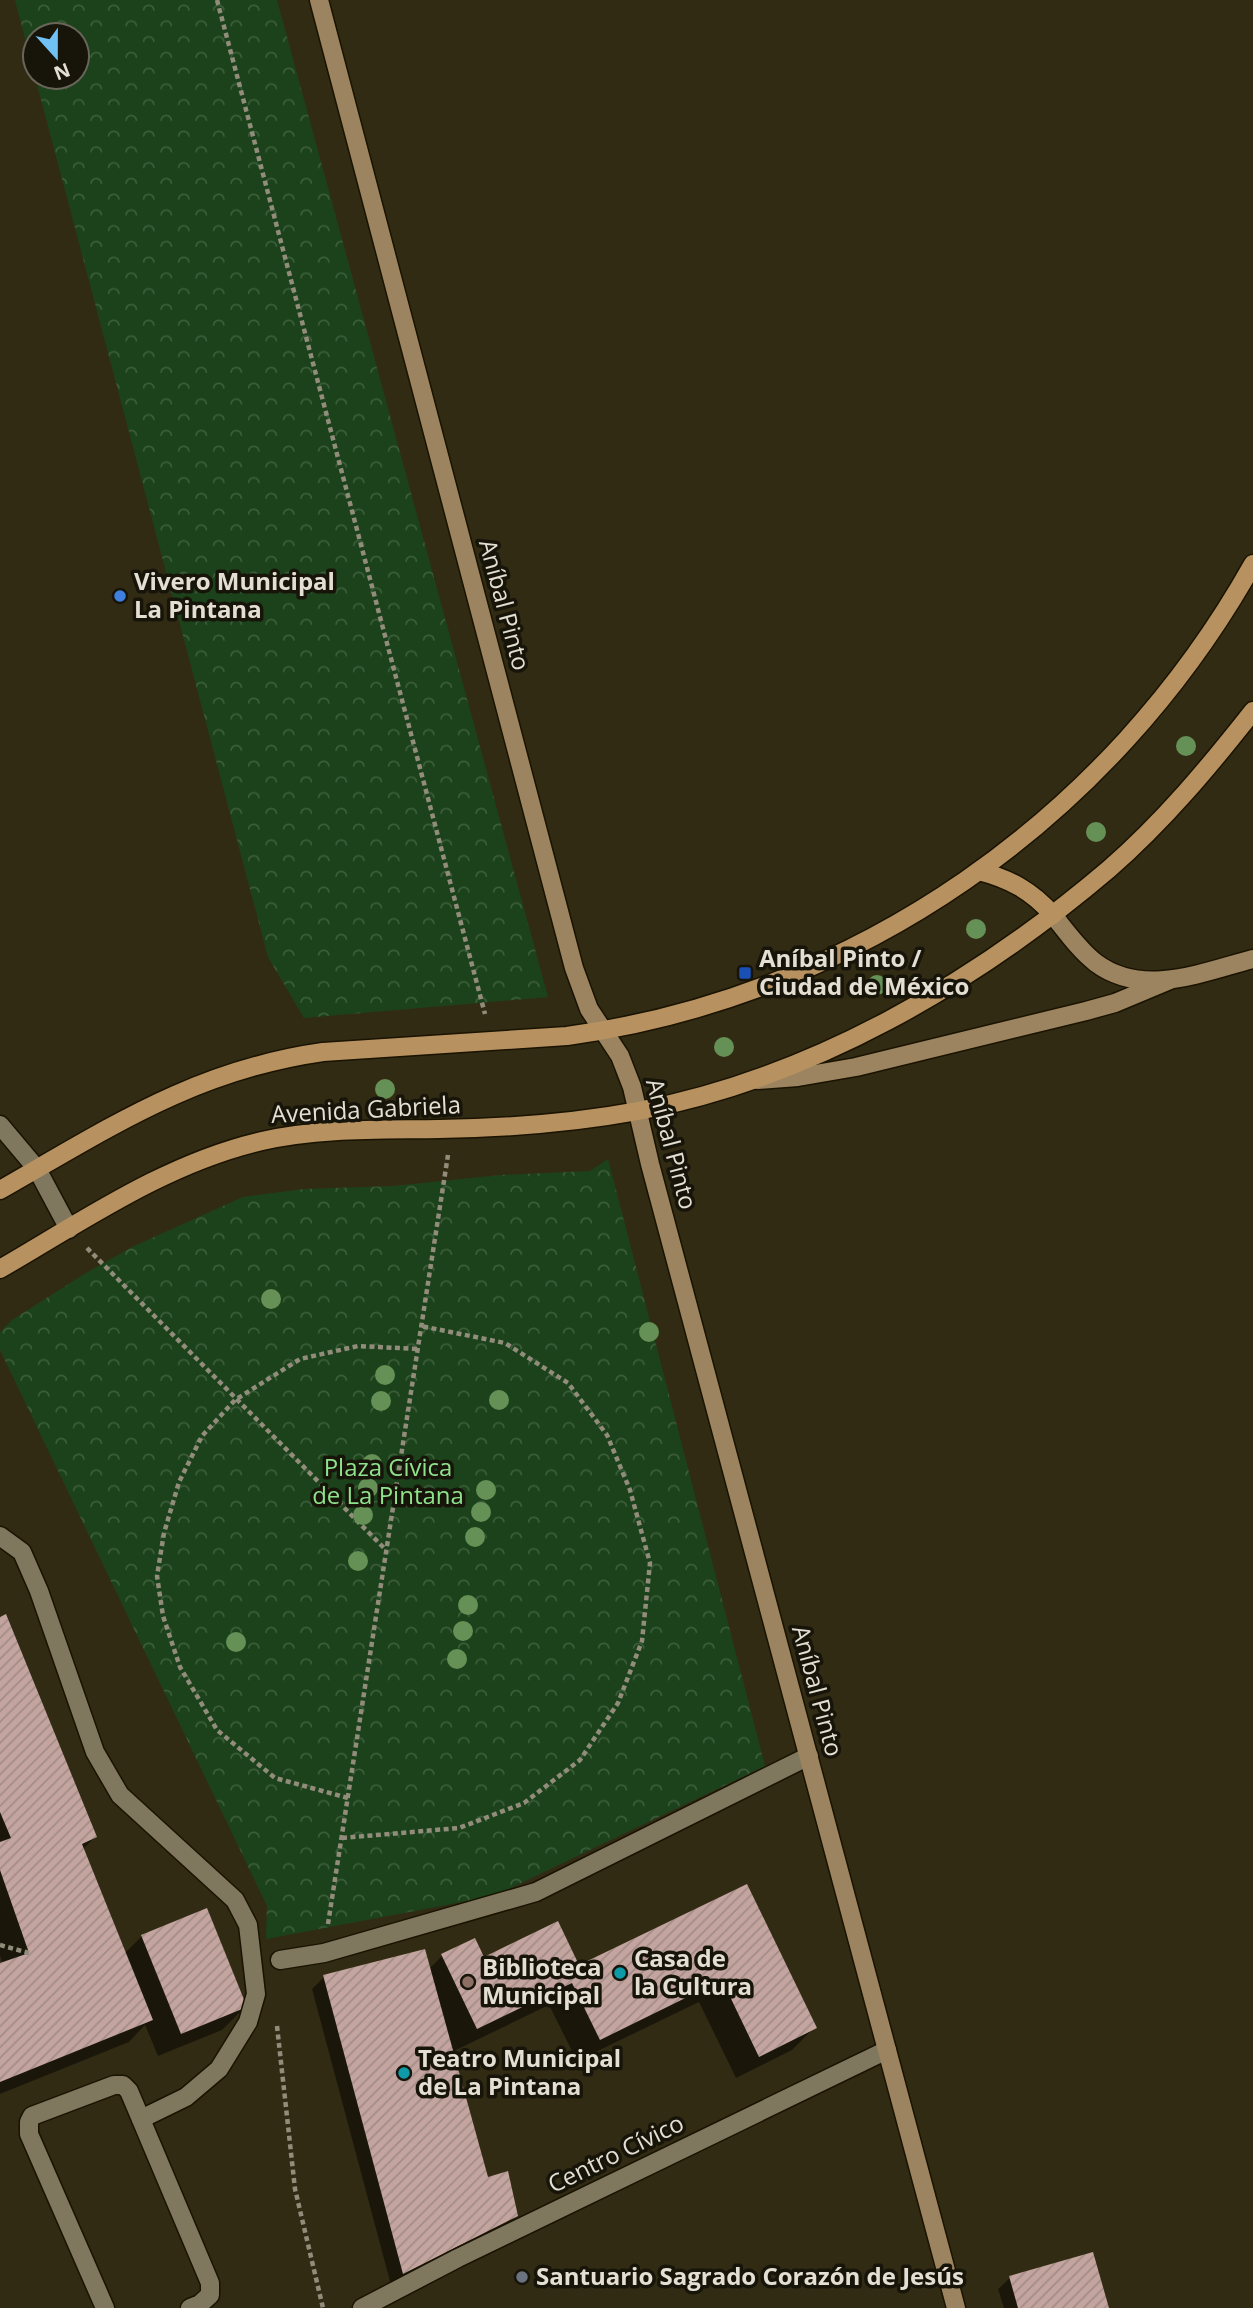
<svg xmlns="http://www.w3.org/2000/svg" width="1253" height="2308" viewBox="0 0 1253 2308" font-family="'Open Sans',sans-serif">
  <defs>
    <pattern id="park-crowns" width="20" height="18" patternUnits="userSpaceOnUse" patternTransform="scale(1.75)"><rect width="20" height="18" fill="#1b421a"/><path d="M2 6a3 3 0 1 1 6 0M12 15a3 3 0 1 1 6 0" fill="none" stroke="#3c5d3a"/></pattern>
    <pattern id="building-hatch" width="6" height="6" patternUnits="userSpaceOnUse" patternTransform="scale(1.75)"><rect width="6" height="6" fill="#c3a49f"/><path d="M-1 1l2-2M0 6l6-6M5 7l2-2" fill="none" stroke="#a38c87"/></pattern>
  </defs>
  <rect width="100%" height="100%" fill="#322b14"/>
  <g fill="url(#park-crowns)">
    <path d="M15,0H277L548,997L304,1018L268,957L35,77H77V35H35V76Z"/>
    <path d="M608,1159L765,1766L494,1896L266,1939L267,1906L0,1350V1332L12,1320L86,1273L132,1247L243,1197L304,1189L393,1186L500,1175L590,1171Z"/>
  </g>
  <g fill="#0007">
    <path d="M0,1619L95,1837L83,1849L125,1953L142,1936L245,2007L222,2030L158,2056L145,2025L129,2042L0,2094V1965L3,1964L0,1956Z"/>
    <path d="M746,1886L815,2027L792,2050L736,2078L699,2002L577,2061L549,2005L452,2052L487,2179L516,2216L504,2228L391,2285L312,1989L324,1977L429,1969L442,1956L474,1940L483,1959L578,1967Z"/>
    <path d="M1010,2278L1106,2308H1004L998,2289Z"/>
  </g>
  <g fill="url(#building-hatch)">
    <path d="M6,1614L97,1837L82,1844L153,2020L0,2082V1963L29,1953L0,1870V1842L11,1838L0,1812V1617Z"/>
    <path d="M747,1884L817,2028L759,2057L722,1980L600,2040L572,1983L477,2029L441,1954L475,1938L484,1957L558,1921L579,1965Z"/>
    <path d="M207,1908L247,2007L181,2034L141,1935Z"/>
    <path d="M425,1949L488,2177L508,2171L518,2216L403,2274L323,1975Z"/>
    <path d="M1093,2252L1109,2308H1018L1009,2276Z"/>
  </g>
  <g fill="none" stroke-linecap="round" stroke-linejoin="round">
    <g stroke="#1a1300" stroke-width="21">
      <g id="lane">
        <path d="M0,1125L37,1169L69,1229"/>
        <path d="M0,1536L22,1552L39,1591L95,1752L120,1795L235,1900L248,1925L256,1994L248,2022L219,2069L186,2097L141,2119"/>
        <path d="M280,1960L324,1953L536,1892L809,1756"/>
        <path d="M105,2308L29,2134V2122L32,2116L114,2085H123L129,2091L210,2283V2295L200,2304L190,2308"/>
      </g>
    </g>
    <g stroke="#1a1300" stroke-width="21">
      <path id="street" d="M362,2308L458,2258L887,2050"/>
    </g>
    <g stroke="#1a1300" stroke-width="21">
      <g id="secondary">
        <path d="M319,0L574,968L589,1009L620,1056L632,1087L650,1164L956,2308"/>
        <path d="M1053,915C1066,931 1079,950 1096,963C1143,998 1203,972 1253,959"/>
        <path d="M758,1080L798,1077L856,1067L1086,1011L1115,1003L1170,980"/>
      </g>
    </g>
    <g stroke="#1a1300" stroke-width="21">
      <g id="primary">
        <path d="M979,871C1010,879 1032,891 1053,915"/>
        <path d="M0,1190C109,1128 195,1070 323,1052L567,1036C857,996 1110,819 1253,564"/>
        <path d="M0,1269C83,1221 166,1163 262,1141C319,1128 380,1130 439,1129C506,1128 573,1123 638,1111C812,1078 975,983 1109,869C1163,822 1209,767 1253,711"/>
      </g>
    </g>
    <g stroke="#928c7b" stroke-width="4.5" stroke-dasharray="5 3.5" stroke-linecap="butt">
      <path d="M217,0L485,1014"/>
      <path d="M87,1248L386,1550"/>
      <path d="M348,1798L275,1778L217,1730L180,1667L163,1616L157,1576L164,1533L179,1482L202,1436L235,1400L300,1359L358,1346L418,1349"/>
      <path d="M342,1838L459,1828L524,1803L580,1760L618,1703L642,1641L650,1563L630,1490L607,1435L568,1383L505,1343L421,1326"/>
      <path d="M328,1924L448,1155"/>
      <path d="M0,1945L29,1953"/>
      <path d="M277,2026L295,2189L323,2308"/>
    </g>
    <use href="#lane" stroke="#7f775e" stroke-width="18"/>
    <use href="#street" stroke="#7f775e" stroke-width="18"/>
    <use href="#secondary" stroke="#9b845f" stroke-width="18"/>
    <use href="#primary" stroke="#b79260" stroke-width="18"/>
  </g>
  <g fill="#659056">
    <circle cx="1186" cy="746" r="10"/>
    <circle cx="1096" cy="832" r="10"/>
    <circle cx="976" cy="929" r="10"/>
    <circle cx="877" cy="985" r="10"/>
    <circle cx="724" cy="1047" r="10"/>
    <circle cx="385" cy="1089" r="10"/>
    <circle cx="271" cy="1299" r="10"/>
    <circle cx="649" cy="1332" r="10"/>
    <circle cx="385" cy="1375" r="10"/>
    <circle cx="499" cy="1400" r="10"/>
    <circle cx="381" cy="1401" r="10"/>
    <circle cx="372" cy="1464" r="10"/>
    <circle cx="368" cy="1488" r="10"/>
    <circle cx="486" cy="1490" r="10"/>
    <circle cx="481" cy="1512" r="10"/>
    <circle cx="363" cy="1515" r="10"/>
    <circle cx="475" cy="1537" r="10"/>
    <circle cx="358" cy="1561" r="10"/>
    <circle cx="468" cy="1605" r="10"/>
    <circle cx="463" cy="1631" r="10"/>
    <circle cx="236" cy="1642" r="10"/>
    <circle cx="457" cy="1659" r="10"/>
  </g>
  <circle fill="#3f7fe0" stroke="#17140a" stroke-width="2.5" cx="120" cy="596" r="7"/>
  <rect fill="#1a4fb4" stroke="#17140a" stroke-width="2.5" x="738" y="966" width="14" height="14" rx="3.5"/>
  <g fill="#0f9aa8" stroke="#17140a" stroke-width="2.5">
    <circle cx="620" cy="1973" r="7"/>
    <circle cx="404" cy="2073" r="7"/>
  </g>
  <circle fill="#8d6e63" stroke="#17140a" stroke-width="2.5" cx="468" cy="1982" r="7"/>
  <circle fill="#6b7280" stroke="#17140a" stroke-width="2.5" cx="522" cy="2277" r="7"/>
  <g text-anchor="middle" stroke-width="7" stroke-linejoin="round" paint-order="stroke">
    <g font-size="24" font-weight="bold" fill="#e4dfd2" stroke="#17140a" text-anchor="start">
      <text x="134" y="590">Vivero Municipal<tspan x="134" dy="28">La Pintana</tspan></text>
      <text x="759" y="967">Aníbal Pinto /<tspan x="759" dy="28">Ciudad de México</tspan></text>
      <text x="634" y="1967">Casa de<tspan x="634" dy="28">la Cultura</tspan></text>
      <text x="482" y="1976">Biblioteca<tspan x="482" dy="28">Municipal</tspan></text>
      <text x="418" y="2067">Teatro Municipal<tspan x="418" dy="28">de La Pintana</tspan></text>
      <text x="536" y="2285">Santuario Sagrado Corazón de Jesús</text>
    </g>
    <g font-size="24" fill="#e4dfd2" stroke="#17140a">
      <text transform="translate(504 605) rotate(75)" y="8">Aníbal Pinto</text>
      <text transform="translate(366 1110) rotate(-3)" y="8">Avenida Gabriela</text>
      <text transform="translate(671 1144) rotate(75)" y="8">Aníbal Pinto</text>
      <text transform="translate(817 1691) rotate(75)" y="8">Aníbal Pinto</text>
      <text transform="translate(616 2154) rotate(-26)" y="8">Centro Cívico</text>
    </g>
    <g font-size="24" fill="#8fe28c" stroke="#17140a">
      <text x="388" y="1476">Plaza Cívica<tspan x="388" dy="28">de La Pintana</tspan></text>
    </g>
  </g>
  <g transform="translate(56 56) rotate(159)"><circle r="33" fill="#17140a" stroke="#69655a" stroke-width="2"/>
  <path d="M0-5L12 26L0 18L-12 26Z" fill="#72c1f5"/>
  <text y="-10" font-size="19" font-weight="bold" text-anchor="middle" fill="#e4dfd2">N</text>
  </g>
</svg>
